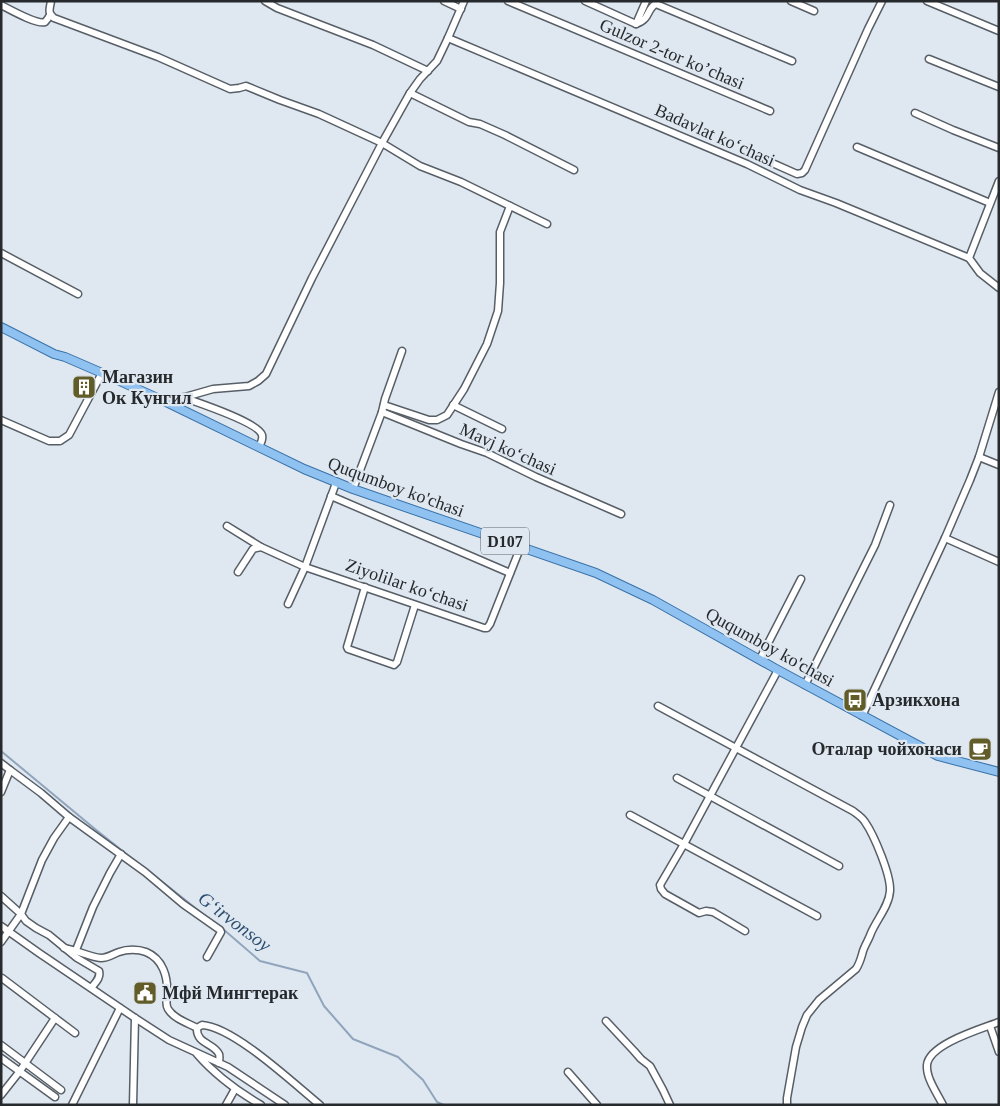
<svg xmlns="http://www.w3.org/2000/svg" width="1000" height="1106" viewBox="0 0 1000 1106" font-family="Georgia,serif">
  <rect width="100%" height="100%" fill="#dfe8f1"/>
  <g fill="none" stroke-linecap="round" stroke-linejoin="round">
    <g stroke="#90a5bc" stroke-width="2">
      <path d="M1,751L95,829L144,868"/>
      <path d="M150,872L213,922"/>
      <path d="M223,929L260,961L307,973L324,1006L353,1039L398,1057L423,1080L437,1102L444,1105"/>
    </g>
    <g stroke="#575e66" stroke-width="9">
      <g id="minor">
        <path d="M51,1C50,8 47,13 54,18L158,57L230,89L239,88L246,86L280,100L319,114L382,143L420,166L461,182L547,224"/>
        <path d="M265,1L277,8L373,45L428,71"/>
        <path d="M444,1L461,9"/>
        <path d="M508,1L770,111"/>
        <path d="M585,1L636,24C651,19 646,9 656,4L792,61"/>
        <path d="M791,1L814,11"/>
        <path d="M927,1L999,31"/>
        <path d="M1,5C9,9 37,25 45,22C46,21 49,17 50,15"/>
        <path d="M636,24L646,1"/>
        <path d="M448,38L747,164L800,190L836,203L969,258"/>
        <path d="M929,59L999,87"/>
        <path d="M410,93L469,122L480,124L505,135L574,170"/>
        <path d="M915,113L953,130L999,148"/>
        <path d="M857,147L990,203"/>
        <path d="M752,154L797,174L802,173L805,170L868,29L882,1"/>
        <path d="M999,181L969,258L980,273L999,288"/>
        <path d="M1,253L78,294"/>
        <path d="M185,398C199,403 259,423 262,435C263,439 261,443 259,446"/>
        <path d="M164,401L185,397L213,389L249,386L258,381L266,374L312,278L382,143L410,93L420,79L437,61L448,38L464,1"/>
        <path d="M384,405L429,420H437L447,415L464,389L487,344L498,311L500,283V232L510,206"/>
        <path d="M453,405L502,429"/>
        <path d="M382,412L461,444L487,453L536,477L621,514"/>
        <path d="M1,420L49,441H60L69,435L102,373"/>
        <path d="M979,457L999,465"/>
        <path d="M353,489L382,412L385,399L402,351"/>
        <path d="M331,496L510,573"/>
        <path d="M227,526L261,547"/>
        <path d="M945,538L999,562"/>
        <path d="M238,572L253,549L261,547L305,567L484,628H487L490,624L521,546"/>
        <path d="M365,587L347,647L348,649L394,665L397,662L415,605"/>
        <path d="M288,604L305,567L336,483"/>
        <path d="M760,659L801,579"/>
        <path d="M805,685L875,545L890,505"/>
        <path d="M658,706L853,811C857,814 862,817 865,822C874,835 891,875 890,891C889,906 877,919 871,933C869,939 865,945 863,951C861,958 860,963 856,969L819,1000L807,1015L802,1027L796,1047L787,1098V1105"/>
        <path d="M862,716L945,538L970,480L979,457L999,392"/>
        <path d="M1,763L10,770L41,793L69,817L145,872L183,904L220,930L221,932L207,957"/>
        <path d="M677,778L839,866"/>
        <path d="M1,792L10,770"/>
        <path d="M630,815L817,916"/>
        <path d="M1,896L21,914L26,921L36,928L49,935L77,958L99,971C101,978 95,983 91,988"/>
        <path d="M1,926L8,931L39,953L135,1018L169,1040L228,1067L285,1105"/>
        <path d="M745,931L713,912L706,911L699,913L665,894L661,889L660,885L684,844L778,670"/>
        <path d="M1,942L21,914L42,860L54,838L69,817"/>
        <path d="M64,948C76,950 90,957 101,958C108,958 113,954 119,952C127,949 138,949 146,952C163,959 168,977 167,994C167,1000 165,1004 168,1009C174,1019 188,1023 197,1028"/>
        <path d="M76,950L93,907L110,873L121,854"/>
        <path d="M55,1018L75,1033"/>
        <path d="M606,1021L634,1051L641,1059L650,1066L663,1090L670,1105"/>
        <path d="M990,1026L999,1052"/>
        <path d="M1,1045L61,1090"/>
        <path d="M197,1054C216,1076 237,1091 261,1105"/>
        <path d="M1,1058L55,1097"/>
        <path d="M219,1063C219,1060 220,1056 219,1054C214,1043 196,1044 197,1028L202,1025C234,1027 293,1083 320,1105"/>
        <path d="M568,1072L597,1105"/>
        <path d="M1,1095L20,1071L55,1018L2,978"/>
        <path d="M72,1105L120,1008"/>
        <path d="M133,1105L135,1018"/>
        <path d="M226,1105L235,1089"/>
        <path d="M943,1105C937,1093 926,1078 927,1065C929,1044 981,1029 999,1022"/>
      </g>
    </g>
    <g stroke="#3a72a7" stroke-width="10">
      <path id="major" d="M1,327L54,354L65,357L102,373L164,401L304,469L353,489L596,573L653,600L778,670L938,756L999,772"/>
    </g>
    <use href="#minor" stroke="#fff" stroke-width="6"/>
    <use href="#major" stroke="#8fc1f1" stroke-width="8"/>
  </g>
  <defs>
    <g id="building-square" transform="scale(1.25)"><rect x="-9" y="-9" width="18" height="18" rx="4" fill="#615c28" stroke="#dfe8f1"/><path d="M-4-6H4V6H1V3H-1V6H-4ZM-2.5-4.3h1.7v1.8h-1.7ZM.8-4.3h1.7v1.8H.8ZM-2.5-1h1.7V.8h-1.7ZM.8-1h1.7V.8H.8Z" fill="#fff"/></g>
    <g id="bus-square" transform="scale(1.25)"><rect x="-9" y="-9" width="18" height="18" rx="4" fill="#615c28" stroke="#dfe8f1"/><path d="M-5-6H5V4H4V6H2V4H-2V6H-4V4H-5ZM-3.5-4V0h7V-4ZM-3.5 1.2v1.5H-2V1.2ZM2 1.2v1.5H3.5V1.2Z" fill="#fff"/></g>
    <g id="cafe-square" transform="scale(1.25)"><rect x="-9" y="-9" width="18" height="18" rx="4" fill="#615c28" stroke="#dfe8f1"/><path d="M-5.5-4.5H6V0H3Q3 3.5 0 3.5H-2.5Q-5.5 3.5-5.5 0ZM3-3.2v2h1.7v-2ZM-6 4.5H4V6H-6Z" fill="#fff"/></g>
    <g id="civic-square" transform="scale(1.25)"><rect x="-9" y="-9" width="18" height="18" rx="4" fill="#615c28" stroke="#dfe8f1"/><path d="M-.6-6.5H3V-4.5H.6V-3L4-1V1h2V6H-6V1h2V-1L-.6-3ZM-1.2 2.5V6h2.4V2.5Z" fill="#fff"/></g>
  </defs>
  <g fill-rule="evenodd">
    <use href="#building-square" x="84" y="387"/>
    <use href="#bus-square" x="855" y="700"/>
    <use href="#cafe-square" x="980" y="749"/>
    <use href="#civic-square" x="145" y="993"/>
  </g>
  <g text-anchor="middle" stroke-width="4.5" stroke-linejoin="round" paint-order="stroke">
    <rect fill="#dfe8f1" stroke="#5e6368" stroke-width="1" x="481" y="527.5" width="48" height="27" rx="4"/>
    <g font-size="16" font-weight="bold" fill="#272a2d">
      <text x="505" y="547">D107</text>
    </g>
    <g font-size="18" fill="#272a2d" stroke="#dfe8f1">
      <text transform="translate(672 54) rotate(23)" y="6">Gulzor 2-tor koʼchasi</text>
      <text transform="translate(715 135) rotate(24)" y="6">Badavlat koʻchasi</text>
      <text transform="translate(508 449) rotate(24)" y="6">Mavj koʻchasi</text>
      <text transform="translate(396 487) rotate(20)" y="6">Ququmboy ko'chasi</text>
      <text transform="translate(407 585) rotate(19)" y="6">Ziyolilar koʻchasi</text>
      <text transform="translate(770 647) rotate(29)" y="6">Ququmboy ko'chasi</text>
    </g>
    <g font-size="18" font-weight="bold" fill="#272a2d" stroke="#dfe8f1" text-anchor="start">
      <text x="102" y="383">Магазин<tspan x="102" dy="21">Ок Кунгил</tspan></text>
      <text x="872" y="706">Арзикхона</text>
      <text x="962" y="755" text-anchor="end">Оталар чойхонаси</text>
      <text x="162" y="999">Мфй Мингтерак</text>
    </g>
    <g font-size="19" font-style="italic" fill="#2c4e70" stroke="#dfe8f1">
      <text transform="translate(235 921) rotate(37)" y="7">G‘irvonsoy</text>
    </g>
  </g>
  <rect width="1000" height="1106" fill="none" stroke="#272a2d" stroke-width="5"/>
</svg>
